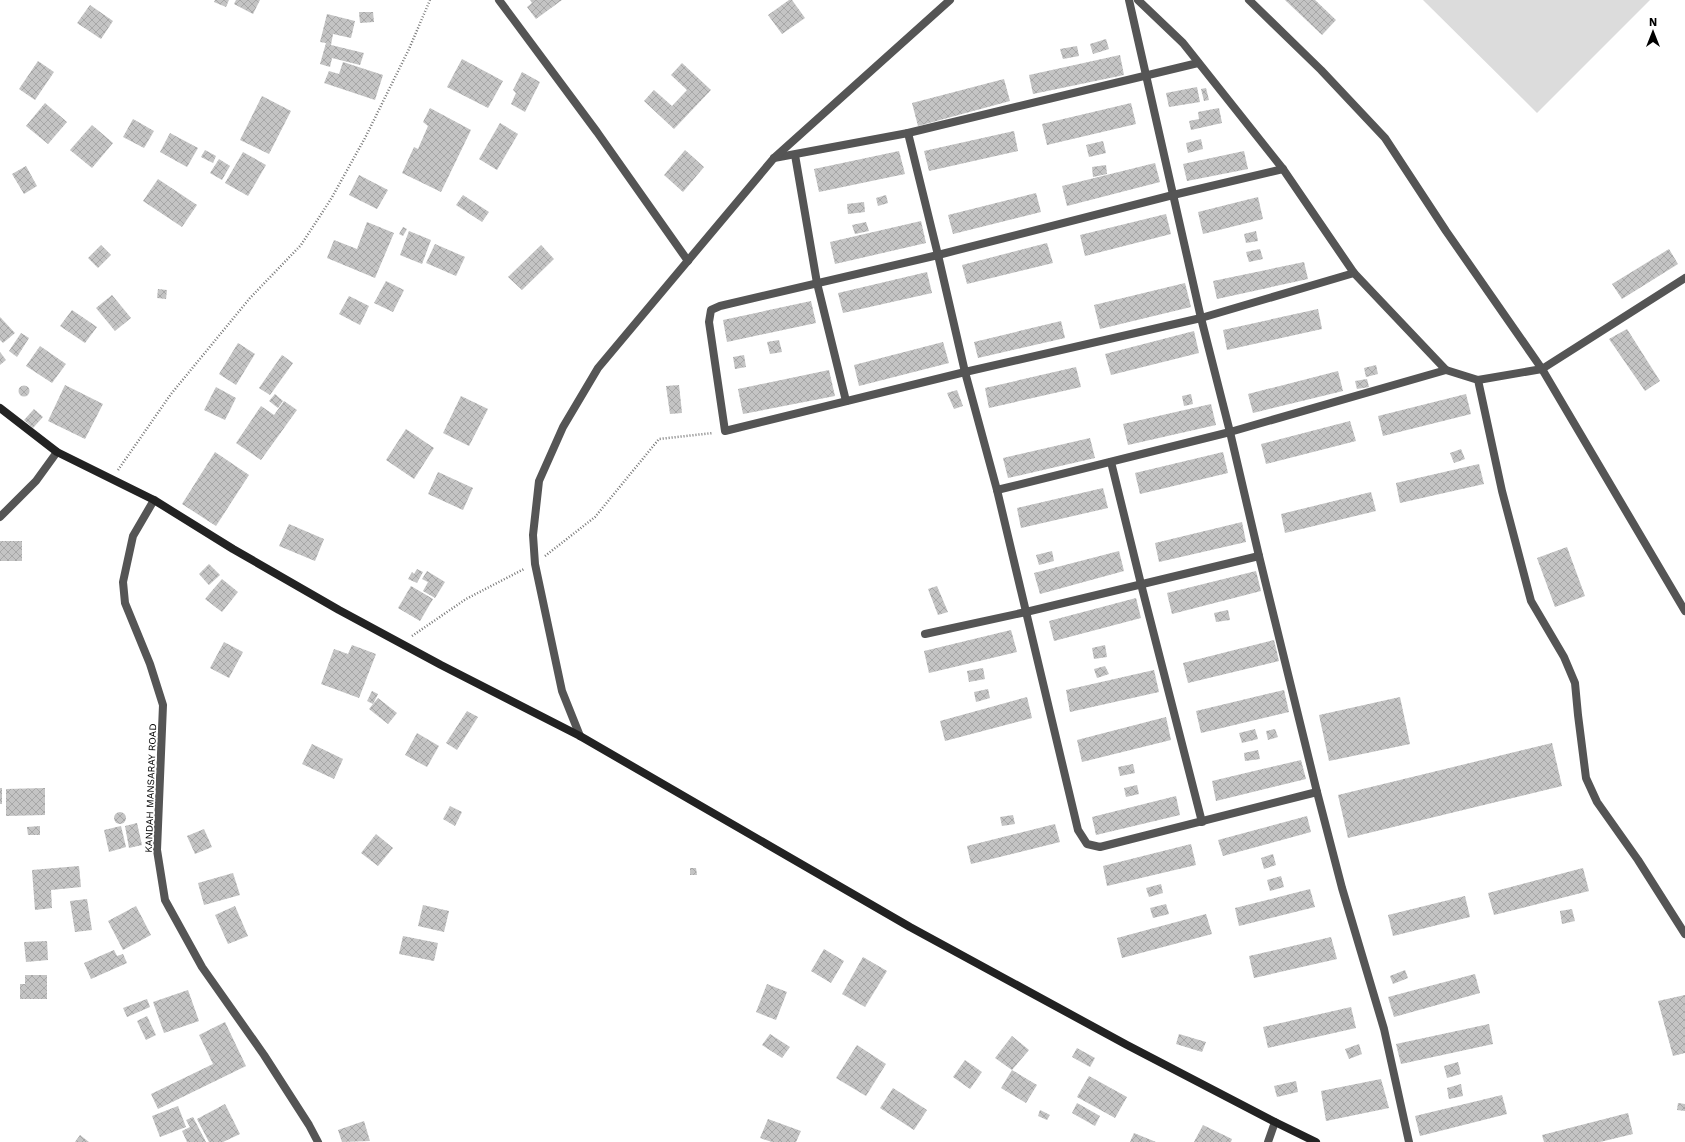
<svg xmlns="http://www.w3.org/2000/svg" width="1685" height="1142" viewBox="0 0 1685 1142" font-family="'Work Sans',sans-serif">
  <defs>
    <pattern id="building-cross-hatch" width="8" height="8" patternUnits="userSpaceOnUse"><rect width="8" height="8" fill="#c4c4c4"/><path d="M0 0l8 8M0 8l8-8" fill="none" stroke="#a7a7a7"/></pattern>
  </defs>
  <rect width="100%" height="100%" fill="#fff"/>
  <path fill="#dcdcdc" d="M1423,0H1650L1537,113Z"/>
  <g fill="url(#building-cross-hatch)">
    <path d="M215,0H229L226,7L214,2Z"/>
    <path d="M236,0H260L253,14L234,4Z"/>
    <path d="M530,0H562L536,19L527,7L532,3Z"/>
    <path d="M789,0H792L805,18L782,34L768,15Z"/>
    <path d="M1285,0H1315L1336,20L1322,35Z"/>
    <path d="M90,5L113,21L101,39L77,23Z"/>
    <path d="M359,12H373L374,22L360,23Z"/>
    <path d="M327,14L355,21L351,38L333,34L331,45L364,53L360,65L332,58L330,67L320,64L326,43L320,42Z"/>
    <path d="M1106,39L1109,49L1093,54L1090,44Z"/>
    <path d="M1077,46L1079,56L1063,59L1060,49Z"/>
    <path d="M1120,55L1124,75L1033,94L1029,75Z"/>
    <path d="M462,59L503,81L488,108L447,87Z"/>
    <path d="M38,61L54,72L35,100L19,89Z"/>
    <path d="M343,62L383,75L375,100L324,83L329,71L339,74Z"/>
    <path d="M682,63L711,90L674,129L644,101L654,90L672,106L687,90L671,75Z"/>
    <path d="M522,72L540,82L525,112L511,104L516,93L513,90Z"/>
    <path d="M1004,79L1010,101L918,126L912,103Z"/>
    <path d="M1197,87L1200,102L1169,107L1166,93Z"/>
    <path d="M1206,88L1209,100L1204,101L1201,89Z"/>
    <path d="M262,96L291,111L269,154L240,140Z"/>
    <path d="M45,103L67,122L48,144L26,126Z"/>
    <path d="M1131,103L1136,124L1047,145L1042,124Z"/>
    <path d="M430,108L471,130L441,192L402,173L414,147L418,149L428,126L423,122Z"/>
    <path d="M1219,108L1222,123L1191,130L1189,121L1199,119L1198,112Z"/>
    <path d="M133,119L154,131L144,148L123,137Z"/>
    <path d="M500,123L518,134L497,170L479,159Z"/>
    <path d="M92,125L113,143L92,168L70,150Z"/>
    <path d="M1014,131L1018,151L929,171L924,151Z"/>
    <path d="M170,133L198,148L187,167L160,152Z"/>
    <path d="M1201,139L1203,149L1188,153L1186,143Z"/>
    <path d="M1103,141L1106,153L1089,157L1086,145Z"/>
    <path d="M205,150L216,156L213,163L201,157Z"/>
    <path d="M685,150L704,167L683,192L664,175Z"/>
    <path d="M899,151L905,174L819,192L814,169Z"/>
    <path d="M1244,151L1248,169L1187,181L1183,164Z"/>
    <path d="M243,152L266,165L248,196L225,183Z"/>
    <path d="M219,159L230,166L222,180L210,173Z"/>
    <path d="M1155,163L1160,182L1067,206L1062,186Z"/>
    <path d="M1106,165L1107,174L1093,177L1092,167Z"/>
    <path d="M26,166L37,186L24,194L12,174Z"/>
    <path d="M359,175L388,190L377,209L349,195Z"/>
    <path d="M158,179L197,205L182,227L143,201Z"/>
    <path d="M1036,193L1041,212L953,234L948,215Z"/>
    <path d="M463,195L489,212L482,222L456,205Z"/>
    <path d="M886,195L888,203L878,206L876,198Z"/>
    <path d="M1258,197L1263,219L1203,234L1198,212Z"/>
    <path d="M864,202L865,212L848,214L847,204Z"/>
    <path d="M1166,214L1171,234L1085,256L1080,235Z"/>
    <path d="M921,221L926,243L835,264L830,242Z"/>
    <path d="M367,222L394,233L375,278L327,258L334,240L357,249Z"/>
    <path d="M866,222L869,231L855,234L852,225Z"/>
    <path d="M403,227L407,229L403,236L399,234Z"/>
    <path d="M409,231L431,240L422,264L400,255Z"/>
    <path d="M1256,231L1258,241L1246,243L1244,234Z"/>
    <path d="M1047,243L1053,263L967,284L962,265Z"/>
    <path d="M435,244L465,257L456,276L426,263Z"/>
    <path d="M101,245L111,255L98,268L88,258Z"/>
    <path d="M541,245L554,259L522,290L508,277Z"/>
    <path d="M1260,249L1263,259L1249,262L1246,252Z"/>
    <path d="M1669,249L1678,264L1622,299L1612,284Z"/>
    <path d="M1304,262L1308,279L1217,299L1213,281Z"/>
    <path d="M927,272L932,293L843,313L838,293Z"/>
    <path d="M386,281L404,290L393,312L374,303Z"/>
    <path d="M1185,283L1191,307L1100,329L1094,305Z"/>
    <path d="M158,289L167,290L166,299L157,298Z"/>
    <path d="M112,295L131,318L115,331L96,308Z"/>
    <path d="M349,296L369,306L360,325L339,314Z"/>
    <path d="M811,301L816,323L727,342L723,320Z"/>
    <path d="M1318,309L1322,329L1227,350L1223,330Z"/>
    <path d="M72,310L97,327L85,343L60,326Z"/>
    <path d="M0,317L15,333L3,343L0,340Z"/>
    <path d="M1061,321L1065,338L978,358L974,342Z"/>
    <path d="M1627,329L1660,381L1645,391L1609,339Z"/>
    <path d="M1194,331L1199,353L1111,375L1105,354Z"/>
    <path d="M21,333L29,338L17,357L9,351Z"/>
    <path d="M779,340L782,352L770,354L767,342Z"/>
    <path d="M943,342L949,363L859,386L854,365Z"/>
    <path d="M238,343L255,354L236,385L219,374Z"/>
    <path d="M40,346L66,364L52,383L26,366Z"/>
    <path d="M0,352L6,360L0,365Z"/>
    <path d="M282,355L293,363L270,395L259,388Z"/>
    <path d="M744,355L746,367L735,369L733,357Z"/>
    <path d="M1376,365L1378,374L1366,377L1364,368Z"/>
    <path d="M1076,367L1081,387L989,408L985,388Z"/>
    <path d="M829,370L835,396L743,414L738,389Z"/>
    <path d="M1338,371L1343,391L1253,413L1248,394Z"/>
    <path d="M1367,379L1369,387L1357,389L1355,381Z"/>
    <path d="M65,385L103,404L85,439L48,421Z"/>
    <path d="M679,385L682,413L670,414L666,386Z"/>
    <circle cx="24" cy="391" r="5.5"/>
    <path d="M216,387L236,398L225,420L204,410Z"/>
    <path d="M957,390L963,406L954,409L947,393Z"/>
    <path d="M275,394L283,401L278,408L269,401Z"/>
    <path d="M1191,394L1193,404L1184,406L1182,396Z"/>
    <path d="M1466,394L1471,414L1383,436L1378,416Z"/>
    <path d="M461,396L488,409L469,446L443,433Z"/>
    <path d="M284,401L297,410L261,460L236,443L261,406L274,415Z"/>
    <path d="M1211,404L1216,425L1128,445L1123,424Z"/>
    <path d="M34,409L43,417L33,428L24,420Z"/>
    <path d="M1350,421L1356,441L1266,464L1261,444Z"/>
    <path d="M406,429L434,448L414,479L386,460Z"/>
    <path d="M1090,438L1095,458L1008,478L1003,458Z"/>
    <path d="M1461,449L1465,459L1454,463L1450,453Z"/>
    <path d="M215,452L249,475L216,526L182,504Z"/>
    <path d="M1223,452L1228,473L1140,494L1135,473Z"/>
    <path d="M1479,464L1484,484L1400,503L1396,483Z"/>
    <path d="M438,472L473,488L463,510L428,494Z"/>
    <path d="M1103,488L1108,508L1021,528L1017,508Z"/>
    <path d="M1371,492L1376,511L1285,533L1281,514Z"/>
    <path d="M1242,522L1246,542L1159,562L1155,543Z"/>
    <path d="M289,524L324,539L315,561L279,546Z"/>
    <rect x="0" y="541" width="22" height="20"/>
    <path d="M1567,547L1585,596L1555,607L1537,558Z"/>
    <path d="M1052,551L1054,561L1039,565L1036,555Z"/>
    <path d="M1119,551L1124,571L1040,594L1034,573Z"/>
    <path d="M209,564L220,575L209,585L199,574Z"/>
    <path d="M417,569L423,572L417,583L408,579L412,572L414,574Z"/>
    <path d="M427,571L445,582L435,598L423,591L428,582L422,579Z"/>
    <path d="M1256,571L1261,591L1172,614L1167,593Z"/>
    <path d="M222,579L238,592L222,612L205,599Z"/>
    <path d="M411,586L433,599L420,621L398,608Z"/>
    <path d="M937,586L948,612L938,615L928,589Z"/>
    <path d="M1136,598L1141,618L1054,641L1049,621Z"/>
    <path d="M1228,610L1230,620L1216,622L1214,613Z"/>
    <path d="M1011,630L1017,652L929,673L924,651Z"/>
    <path d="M1274,640L1279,661L1188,683L1183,663Z"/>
    <path d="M224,642L243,652L229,678L210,668Z"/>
    <path d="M352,645L376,654L359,698L321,684L334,649L348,654Z"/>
    <path d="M1105,645L1107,657L1094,659L1092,648Z"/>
    <path d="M1105,666L1109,674L1097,678L1094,669Z"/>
    <path d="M983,668L985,679L969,682L967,671Z"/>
    <path d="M1154,670L1159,692L1070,712L1066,690Z"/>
    <path d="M988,689L990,698L976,702L974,692Z"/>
    <path d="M1284,690L1289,712L1201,733L1196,711Z"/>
    <path d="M372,691L378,694L373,704L367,701Z"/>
    <path d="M1027,697L1032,718L945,741L940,721Z"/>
    <path d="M1400,697L1410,744L1329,761L1319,715Z"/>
    <path d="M378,698L397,713L388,724L369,709Z"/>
    <path d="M467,711L478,717L457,750L446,743Z"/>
    <path d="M1166,717L1171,740L1082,762L1077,740Z"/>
    <path d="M1255,729L1258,739L1242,743L1239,733Z"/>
    <path d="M1275,729L1278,737L1268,740L1266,731Z"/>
    <path d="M417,733L439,746L427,767L405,755Z"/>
    <path d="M1552,743L1562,786L1348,838L1338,795Z"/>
    <path d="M312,744L343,759L334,779L302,764Z"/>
    <path d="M1258,750L1260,759L1245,761L1244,753Z"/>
    <path d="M1301,760L1306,779L1216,801L1212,781Z"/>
    <path d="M1133,764L1135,773L1120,776L1118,767Z"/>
    <path d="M1137,785L1139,794L1126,797L1124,788Z"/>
    <rect x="0" y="788" width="2" height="16"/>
    <path d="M45,788V815L6,816V789Z"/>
    <path d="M1176,796L1180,815L1096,835L1092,817Z"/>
    <path d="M450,806L462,812L455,826L443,819Z"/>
    <circle cx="120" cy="818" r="6"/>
    <path d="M1013,815L1015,824L1002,826L1000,817Z"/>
    <path d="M1307,816L1311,832L1223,856L1218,840Z"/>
    <path d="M137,823L142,845L129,848L125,826Z"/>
    <path d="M1055,824L1060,842L971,864L967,846Z"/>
    <path d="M40,826V835H28L27,827Z"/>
    <path d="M121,826L126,847L109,852L104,830Z"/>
    <path d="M204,829L212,847L195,854L187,836Z"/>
    <path d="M376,834L393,848L378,866L361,853Z"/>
    <path d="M1191,844L1196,865L1107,886L1103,866Z"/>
    <path d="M1273,854L1276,865L1264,869L1261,858Z"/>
    <path d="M79,866L81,887L51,890L52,908L35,910L32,870Z"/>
    <path d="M690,868H696L697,875H690Z"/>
    <path d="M1583,868L1589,891L1494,915L1488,893Z"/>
    <path d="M233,873L240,895L204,905L198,883Z"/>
    <path d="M1281,876L1284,887L1270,891L1267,880Z"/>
    <path d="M1161,884L1163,893L1149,897L1146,888Z"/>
    <path d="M1310,889L1315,907L1239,926L1235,908Z"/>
    <path d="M1465,896L1470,917L1393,936L1388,915Z"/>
    <path d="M87,899L92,930L75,932L70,901Z"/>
    <path d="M1166,904L1169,914L1153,918L1150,908Z"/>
    <path d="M423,905L449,911L444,932L418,926Z"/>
    <path d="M136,906L151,935L123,950L108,921Z"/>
    <path d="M235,906L248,936L228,944L215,915Z"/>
    <path d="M1572,909L1575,921L1562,924L1560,911Z"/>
    <path d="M1206,914L1212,934L1122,958L1117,938Z"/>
    <path d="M403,936L438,943L434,961L399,954Z"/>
    <path d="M1331,937L1337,959L1254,978L1249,956Z"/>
    <path d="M47,941L48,960L26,962L24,942Z"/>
    <path d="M824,949L844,961L831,983L811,971Z"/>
    <path d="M114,950L117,956L123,954L127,963L91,979L84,963Z"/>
    <path d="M863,957L887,971L865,1007L842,994Z"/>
    <path d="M1405,970L1408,978L1393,984L1390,976Z"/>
    <path d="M1475,974L1480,993L1394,1017L1388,997Z"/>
    <path d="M25,975H47V999H20V984H25Z"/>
    <path d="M767,984L787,992L776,1020L756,1012Z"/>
    <path d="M188,990L199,1021L164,1033L153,1002Z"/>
    <path d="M1685,995V1053L1673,1056L1658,1001Z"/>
    <path d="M147,999L150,1007L127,1017L123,1008Z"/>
    <path d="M1351,1007L1356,1028L1268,1048L1263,1027Z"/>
    <path d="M147,1016L156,1035L146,1040L137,1021Z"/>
    <path d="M225,1022L246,1066L158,1109L151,1094L213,1064L199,1035Z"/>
    <path d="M1489,1024L1493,1044L1401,1064L1396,1044Z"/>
    <path d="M770,1034L790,1047L782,1058L762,1045Z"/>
    <path d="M1179,1034L1206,1042L1202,1052L1176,1044Z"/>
    <path d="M1012,1036L1029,1050L1012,1070L1037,1085L1026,1103L1001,1088L1012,1070L995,1058Z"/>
    <path d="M1359,1044L1362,1054L1349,1059L1345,1049Z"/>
    <path d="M857,1045L886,1064L866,1096L836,1078Z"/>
    <path d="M1077,1048L1095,1058L1090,1067L1072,1057Z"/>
    <path d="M965,1060L982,1072L970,1089L953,1077Z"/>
    <path d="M1458,1062L1461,1074L1447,1078L1444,1066Z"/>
    <path d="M1089,1076L1127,1097L1115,1118L1077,1097Z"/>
    <path d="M1381,1079L1389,1108L1326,1121L1321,1091Z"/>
    <path d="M1296,1081L1298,1092L1277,1097L1274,1086Z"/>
    <path d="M1461,1084L1463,1096L1449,1099L1447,1088Z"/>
    <path d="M893,1088L927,1110L914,1130L880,1108Z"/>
    <path d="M1502,1095L1507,1114L1420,1136L1415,1116Z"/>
    <path d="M1077,1103L1100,1116L1095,1126L1072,1113Z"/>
    <path d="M1678,1103L1685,1104V1111L1677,1110Z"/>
    <path d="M225,1104L240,1134L223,1142H209L197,1119Z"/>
    <path d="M178,1106L186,1127L160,1137L152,1116Z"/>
    <path d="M1040,1110L1050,1115L1047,1120L1038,1116Z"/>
    <path d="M1628,1113L1633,1134L1600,1142H1544L1542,1135Z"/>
    <path d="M193,1117L206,1142H187L182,1131L190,1127L186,1120Z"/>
    <path d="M768,1119L801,1131L796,1142H772L760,1138Z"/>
    <path d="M364,1121L370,1141L342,1142L338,1130Z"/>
    <path d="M1203,1125L1232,1139L1231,1142H1194Z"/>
    <path d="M1134,1133L1156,1142H1130Z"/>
    <path d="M80,1135L89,1142H75Z"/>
  </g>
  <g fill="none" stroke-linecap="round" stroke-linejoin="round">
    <g stroke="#777" stroke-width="2.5" stroke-dasharray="1 2" stroke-linecap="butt">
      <path d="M118,470L171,394L250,298L301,245L331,199L365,138L409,49L430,0"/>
      <path d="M545,556L595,517L659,439L713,433"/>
      <path d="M412,636L466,599L524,569"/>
    </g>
    <g stroke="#555" stroke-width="8">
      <path d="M499,0L597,132L688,261"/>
      <path d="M1129,0L1201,318L1230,432L1259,556L1317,792L1342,888L1384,1029L1409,1142"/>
      <path d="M1138,0L1183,43L1283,169L1354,273L1446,370L1478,380L1502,491L1531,601L1564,657L1575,683L1578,715L1586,778L1597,802L1638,860L1685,934"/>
      <path d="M1249,0L1321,70L1385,138L1446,231L1542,369L1685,611"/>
      <path d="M908,133L938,255L965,372L997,490L1078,830L1087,844L1100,847L1317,792"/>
      <path d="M795,155L817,283L846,401"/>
      <path d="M774,158L908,133L1198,63"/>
      <path d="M1283,169L1173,195L938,255L720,306L711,310L709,322L725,431L965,372L1201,318L1354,273"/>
      <path d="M1478,380L1542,369L1685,278"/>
      <path d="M1111,462L1141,584L1202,822"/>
      <path d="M997,490L1230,432L1446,370"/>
      <path d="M154,500L133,536L123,582L125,603L150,664L163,705L157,850L165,900L202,967L264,1055L309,1125L318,1142"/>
      <path d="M0,517L36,481L57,452"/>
      <path d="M925,634L1026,612L1259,556"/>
      <path d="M1268,1142L1275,1122"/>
    </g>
    <path stroke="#555" stroke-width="8" d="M580,736L562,691L535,564L533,535L539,481L563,427L598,368L774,158L950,0"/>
    <path stroke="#222" stroke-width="8" d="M0,408L57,452L154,500L233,549L339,610L441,665L580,736L910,927L1127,1045L1275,1122L1316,1142"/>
  </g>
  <g text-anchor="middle" stroke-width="3.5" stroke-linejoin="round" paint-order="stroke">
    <g font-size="10" fill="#000" stroke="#fff">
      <text transform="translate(150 788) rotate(-88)" y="4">KANDAH MANSARAY ROAD</text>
    </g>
  </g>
  <g transform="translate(1653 32)" stroke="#ffffff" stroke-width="3" paint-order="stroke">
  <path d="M0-3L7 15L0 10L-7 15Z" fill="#000000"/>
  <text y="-6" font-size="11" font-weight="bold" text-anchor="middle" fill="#000000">N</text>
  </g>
</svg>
